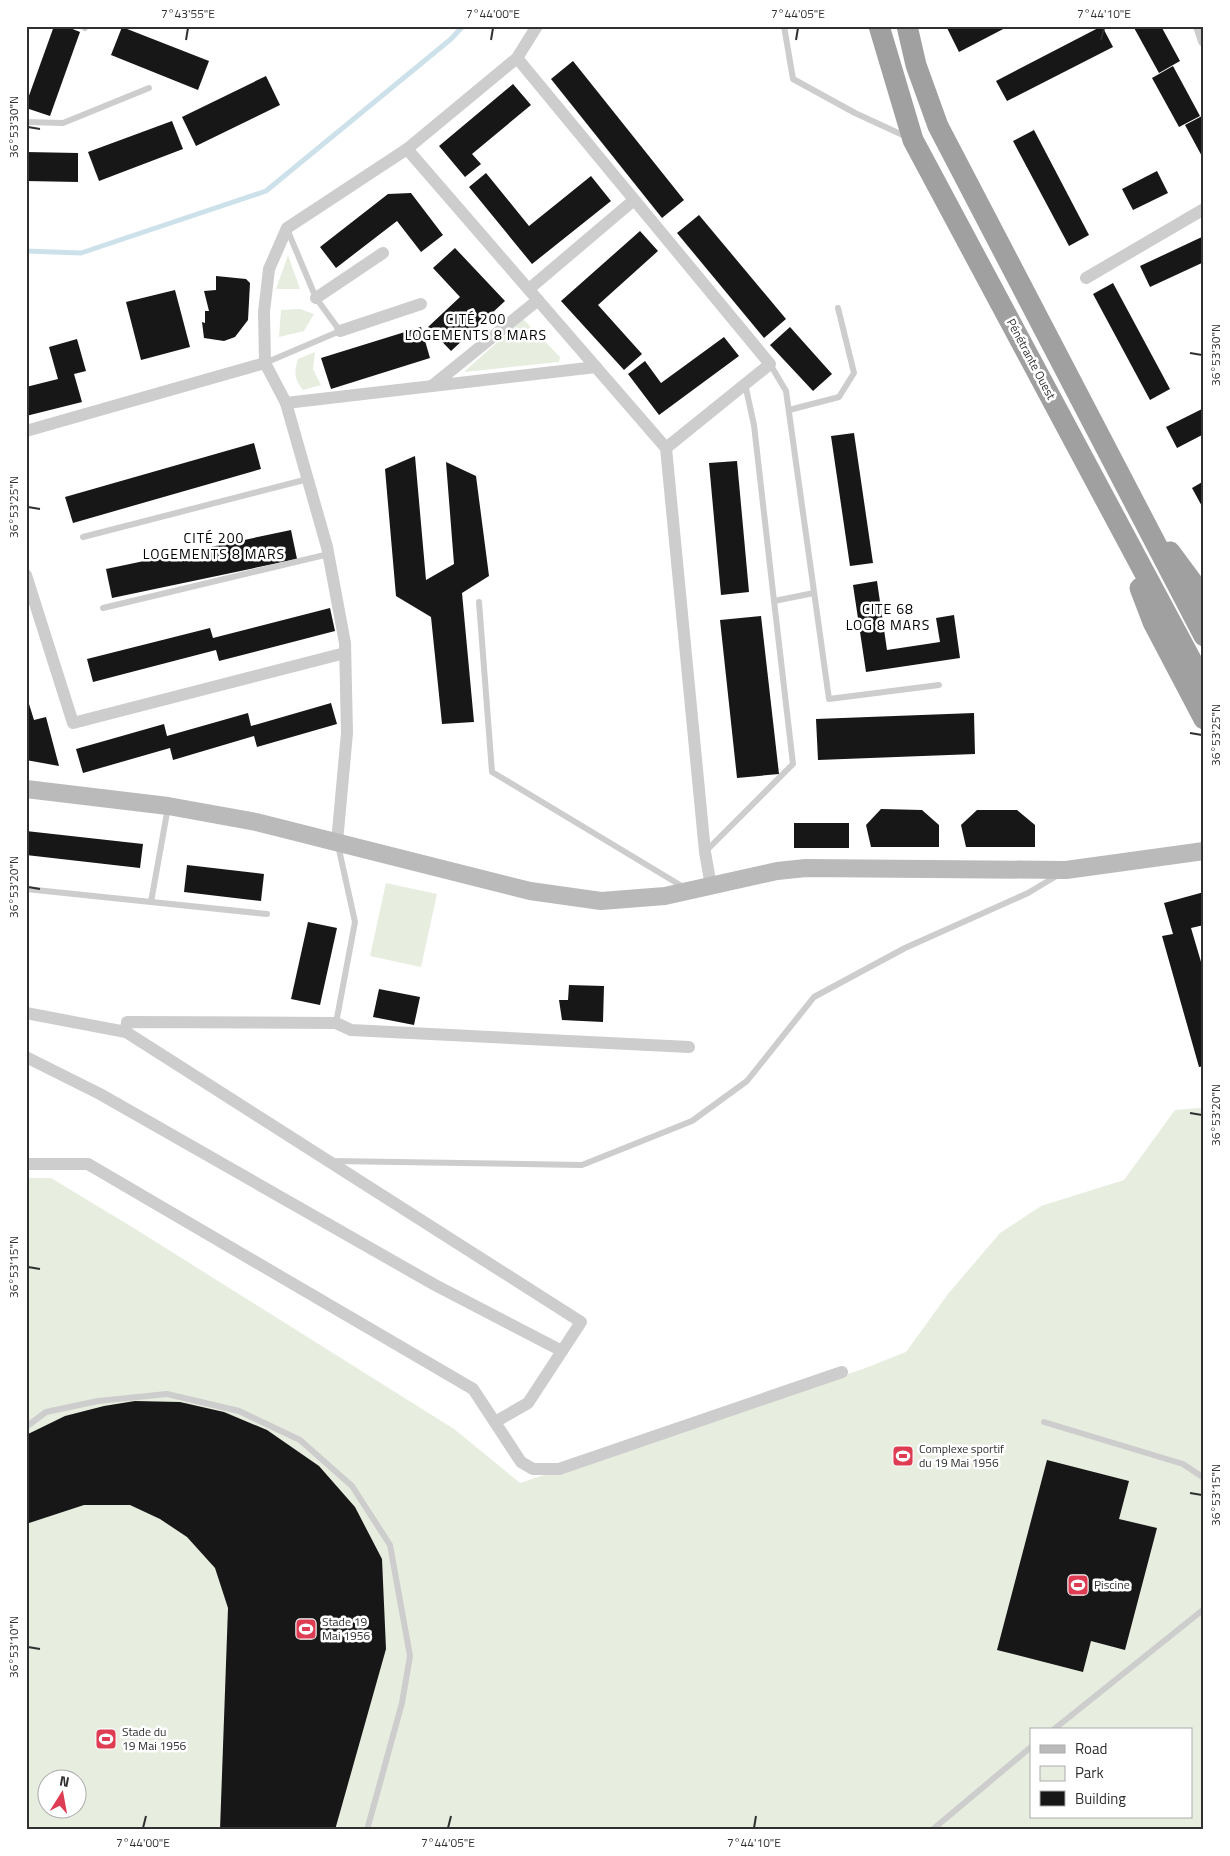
<svg xmlns="http://www.w3.org/2000/svg" width="1230" height="1856" viewBox="0 0 1230 1856" font-family="'Titillium Web',sans-serif">
  <rect width="100%" height="100%" fill="#fff"/>
  <g fill="#e7eddf" fill-rule="evenodd">
    <path d="M288,255L300,289H276Z"/>
    <path d="M300,309L314,314L304,331L279,337L281,310Z"/>
    <path d="M523,319L560,357L559,362L464,372Z"/>
    <path d="M315,352L313,369L321,385L303,390C294,379 294,372 298,359Z"/>
    <path d="M386,883L437,894L421,967L370,956Z"/>
    <path d="M1199,1108L1204,1109V1830H26V1178H51L132,1227L454,1429L520,1483L863,1369L906,1352L948,1294L1000,1233L1041,1206L1124,1180L1175,1110ZM1031,1730H1191V1817H1031ZM48,1778H78V1808H48Z"/>
  </g>
  <g fill="none" stroke-linecap="round" stroke-linejoin="round">
    <path stroke="#cde1eb" stroke-width="5" d="M26,251L81,253L266,191L451,39L463,26"/>
  </g>
  <g fill="#171717">
    <path d="M54,26H65L80,32L50,116L26,108V104Z"/>
    <path d="M951,26H1009L959,52L947,28Z"/>
    <path d="M1102,26L1113,47L1007,101L996,81Z"/>
    <path d="M1133,26H1161L1180,61L1159,73Z"/>
    <path d="M122,27L209,61L198,90L111,55Z"/>
    <path d="M573,61L684,200L662,218L551,79Z"/>
    <path d="M1173,66L1200,116L1179,127L1152,78Z"/>
    <path d="M266,76L280,105L196,146L182,117Z"/>
    <path d="M513,84L531,105L472,154L481,164L465,177L439,146Z"/>
    <path d="M1204,115V160L1185,125Z"/>
    <path d="M172,121L183,149L99,181L88,152Z"/>
    <path d="M1034,130L1089,235L1069,246L1013,141Z"/>
    <path d="M26,152L78,153V182L26,181Z"/>
    <path d="M1157,171L1168,193L1133,210L1122,189Z"/>
    <path d="M486,173L529,226L591,176L611,201L532,264L469,187Z"/>
    <path d="M411,193L443,235L421,252L397,221L336,268L320,247L388,194Z"/>
    <path d="M699,215L786,319L764,338L677,233Z"/>
    <path d="M640,231L658,251L598,305L642,354L624,370L561,301Z"/>
    <path d="M1204,236V262L1150,287L1140,266Z"/>
    <path d="M455,248L505,301L451,351L428,327L460,297L433,268Z"/>
    <path d="M216,276L246,279L250,283L248,320L235,337L224,341L204,338L202,322L205,323V311H209L204,291L216,290Z"/>
    <path d="M1113,283L1170,389L1150,400L1093,294Z"/>
    <path d="M175,290L190,347L141,360L126,302Z"/>
    <path d="M421,327L430,358L331,389L321,358Z"/>
    <path d="M790,327L832,374L813,391L770,345Z"/>
    <path d="M724,337L739,356L659,415L628,374L645,361L661,383Z"/>
    <path d="M77,339L86,371L74,374L82,402L26,416V387L58,379L49,347Z"/>
    <path d="M1204,408V434L1177,448L1166,427Z"/>
    <path d="M854,433L873,563L850,566L831,436Z"/>
    <path d="M254,443L261,469L73,523L65,497Z"/>
    <path d="M415,456L426,580L454,564L446,462L476,476L489,576L462,593L474,722L442,724L431,617L396,596L385,469Z"/>
    <path d="M737,461L749,592L721,595L709,463Z"/>
    <path d="M1204,481V510L1192,488Z"/>
    <path d="M291,530L297,559L112,598L106,569Z"/>
    <path d="M877,581L887,650L940,642L936,618L954,615L960,658L866,672L853,585Z"/>
    <path d="M330,608L335,631L219,661L216,650L93,682L87,659L210,628L213,638Z"/>
    <path d="M761,616L779,774L737,778L720,620Z"/>
    <path d="M331,703L337,724L257,747L254,736L173,760L170,748L83,773L76,749L164,724L167,736L248,713L251,726Z"/>
    <path d="M29,704L34,720L46,717L59,766L26,760V705Z"/>
    <path d="M974,713L975,754L818,760L816,719Z"/>
    <path d="M881,809L922,810L939,825V847H871L866,825Z"/>
    <path d="M977,810H1017L1035,825V847H966L961,825Z"/>
    <rect x="794" y="823" width="55" height="25"/>
    <path d="M26,831L143,844L140,868L26,855Z"/>
    <path d="M187,865L264,874L261,901L184,892Z"/>
    <path d="M1204,892V925L1191,928L1204,972V1066L1199,1067L1162,936L1173,934L1164,903Z"/>
    <path d="M308,922L337,928L320,1005L291,999Z"/>
    <path d="M569,985L604,986L603,1022L562,1020L559,1000H568Z"/>
    <path d="M379,989L420,997L414,1025L373,1017Z"/>
    <path d="M135,1401L180,1402L224,1412L267,1430L319,1466L355,1507L382,1559L386,1649L335,1830H220L228,1608L215,1568L187,1537L160,1519L130,1505H84L26,1524V1435L65,1416L104,1406Z"/>
    <path d="M1047,1460L1129,1481L1119,1519L1157,1528L1125,1650L1091,1641L1083,1672L997,1650Z"/>
  </g>
  <g fill="none" stroke-linecap="round" stroke-linejoin="round">
    <g stroke="#cdcdcd" stroke-width="6">
      <path d="M784,26L793,79L855,113L907,137"/>
      <path d="M85,28L86,26"/>
      <path d="M26,122L63,123L149,88"/>
      <path d="M265,363L340,331L316,298L287,229"/>
      <path d="M770,364L786,391L829,699L939,685"/>
      <path d="M745,384L754,425L774,601L814,593"/>
      <path d="M789,410L839,397L854,373L838,308"/>
      <path d="M83,537L308,479"/>
      <path d="M479,602L492,772L685,888"/>
      <path d="M103,608L329,554"/>
      <path d="M705,852L793,764L774,601"/>
      <path d="M26,889L267,914"/>
      <path d="M151,902L168,807"/>
      <path d="M336,1023L355,922L338,845"/>
      <path d="M332,1161L582,1165L692,1121L747,1081L814,997L905,948L1028,893L1058,875"/>
      <path d="M1044,1422L1183,1464L1204,1478"/>
      <path d="M26,1427L46,1412L98,1401L167,1394L239,1411L300,1440L352,1486L390,1545L410,1656L402,1703L367,1830"/>
      <path d="M1053,1730L1204,1609"/>
      <path d="M932,1830L1031,1747"/>
    </g>
    <g stroke="#cdcdcd" stroke-width="12">
      <path d="M1199,26L1204,41"/>
      <path d="M517,58L770,364L666,448"/>
      <path d="M407,149L666,448L705,852L711,886"/>
      <path d="M1086,278L1204,209"/>
      <path d="M529,289L634,200"/>
      <path d="M316,298L383,253"/>
      <path d="M340,331L421,304"/>
      <path d="M265,363L264,312L269,269L287,228L407,149L517,58L537,26"/>
      <path d="M432,386L538,300"/>
      <path d="M286,403L596,367"/>
      <path d="M26,431L265,363L286,403L327,547L345,643L347,733L337,842"/>
      <path d="M26,575L73,723L345,653"/>
      <path d="M26,1013L126,1032L127,1022L336,1023L351,1030L689,1047"/>
      <path d="M126,1032L581,1322L528,1403L495,1422"/>
      <path d="M26,1057L100,1094L435,1285L562,1351"/>
      <path d="M26,1164H88L473,1389L521,1462L533,1469H559L842,1372"/>
    </g>
    <path stroke="#bababa" stroke-width="18" d="M26,789L168,806L256,822L530,891L601,901L665,896L777,871L806,868L1066,870L1204,851"/>
    <g stroke="#a0a0a0" stroke-width="21">
      <path d="M879,26L913,140L1204,684"/>
      <path d="M907,26L916,65L938,126L1204,636"/>
      <path d="M1170,552L1204,598"/>
      <path d="M1140,588L1153,622L1204,719"/>
    </g>
  </g>
  <path fill="none" stroke="#303030" stroke-width="2" d="M186,40L188,28M491,40L493,28M796,40L798,28M1101,40L1104,28M28,127L40,129M1190,353L1202,355M28,507L40,509M1190,733L1202,735M28,887L40,889M1190,1113L1202,1115M28,1267L40,1269M1190,1493L1202,1495M28,1647L40,1649M143,1828L146,1816M448,1828L451,1816M754,1828L756,1816"/>
  <defs>
    <g id="stadium-square" transform="scale(1.125)"><rect x="-9" y="-9" width="18" height="18" rx="4" fill="#de3c53" stroke="#fff"/><path d="M0-5a6.5 5 0 1 0 0 10a6.5 5 0 1 0 0-10ZM-3.5-1.8h7v3.6h-7Z" fill="#fff"/></g>
  </defs>
  <g fill-rule="evenodd">
    <use href="#stadium-square" x="903" y="1456"/>
    <use href="#stadium-square" x="1078" y="1585"/>
    <use href="#stadium-square" x="306" y="1629"/>
    <use href="#stadium-square" x="106" y="1739"/>
  </g>
  <g text-anchor="middle" stroke-width="5" stroke-linejoin="round" paint-order="stroke">
    <g font-size="12" fill="#303030" stroke="#fff">
      <text transform="translate(1031 359) rotate(62)" y="4">Pénétrante Ouest</text>
    </g>
    <g font-size="12" fill="#303030" stroke="#fff" text-anchor="start">
      <text x="919" y="1453">Complexe sportif<tspan x="919" dy="14">du 19 Mai 1956</tspan></text>
      <text x="1094" y="1589">Piscine</text>
      <text x="322" y="1626">Stade 19<tspan x="322" dy="14">Mai 1956</tspan></text>
      <text x="122" y="1736">Stade du<tspan x="122" dy="14">19 Mai 1956</tspan></text>
    </g>
    <g font-size="14" letter-spacing="1" fill="#000" stroke="#fff">
      <text x="476" y="324">CITÉ 200<tspan x="476" dy="16">LOGEMENTS 8 MARS</tspan></text>
      <text x="214" y="543">CITÉ 200<tspan x="214" dy="16">LOGEMENTS 8 MARS</tspan></text>
      <text x="888" y="614">CITE 68<tspan x="888" dy="16">LOG 8 MARS</tspan></text>
    </g>
  </g>
  <rect width="1230" height="1856" fill="none" stroke="#ffffff" stroke-width="55"/>
  <rect x="1030" y="1728" width="162" height="90" fill="#ffffff" stroke="#acacac"/>
  <rect x="1040" y="1745" width="25" height="8" fill="#bababa" stroke="#acacac"/>
  <text x="1075" y="1754" font-size="15" fill="#303030">Road</text>
  <rect x="1040" y="1766" width="25" height="15" fill="#e7eddf" stroke="#acacac"/>
  <text x="1075" y="1778" font-size="15" fill="#303030">Park</text>
  <rect x="1040" y="1791" width="25" height="15" fill="#171717" stroke="#acacac"/>
  <text x="1075" y="1804" font-size="15" fill="#303030">Building</text>
  <g transform="translate(62 1794) rotate(11)"><circle r="24" fill="#ffffff" stroke="#acacac"/>
  <path d="M0-4L9 19L0 12L-9 19Z" fill="#de3c53"/>
  <text y="-8" font-size="14" font-weight="bold" text-anchor="middle" fill="#303030">N</text>
  </g>
  <rect x="28" y="28" width="1174" height="1800" fill="none" stroke="#303030" stroke-width="2"/>
  <g font-size="12" text-anchor="middle" fill="#303030">
    <text x="188" y="18">7°43'55"E</text>
    <text x="493" y="18">7°44'00"E</text>
    <text x="798" y="18">7°44'05"E</text>
    <text x="1104" y="18">7°44'10"E</text>
    <text transform="translate(14 127) rotate(-90)" y="4">36°53'30"N</text>
    <text transform="translate(1216 355) rotate(-90)" y="4">36°53'30"N</text>
    <text transform="translate(14 507) rotate(-90)" y="4">36°53'25"N</text>
    <text transform="translate(1216 735) rotate(-90)" y="4">36°53'25"N</text>
    <text transform="translate(14 887) rotate(-90)" y="4">36°53'20"N</text>
    <text transform="translate(1216 1115) rotate(-90)" y="4">36°53'20"N</text>
    <text transform="translate(14 1267) rotate(-90)" y="4">36°53'15"N</text>
    <text transform="translate(1216 1495) rotate(-90)" y="4">36°53'15"N</text>
    <text transform="translate(14 1647) rotate(-90)" y="4">36°53'10"N</text>
    <text x="143" y="1847">7°44'00"E</text>
    <text x="448" y="1847">7°44'05"E</text>
    <text x="754" y="1847">7°44'10"E</text>
  </g>
</svg>
